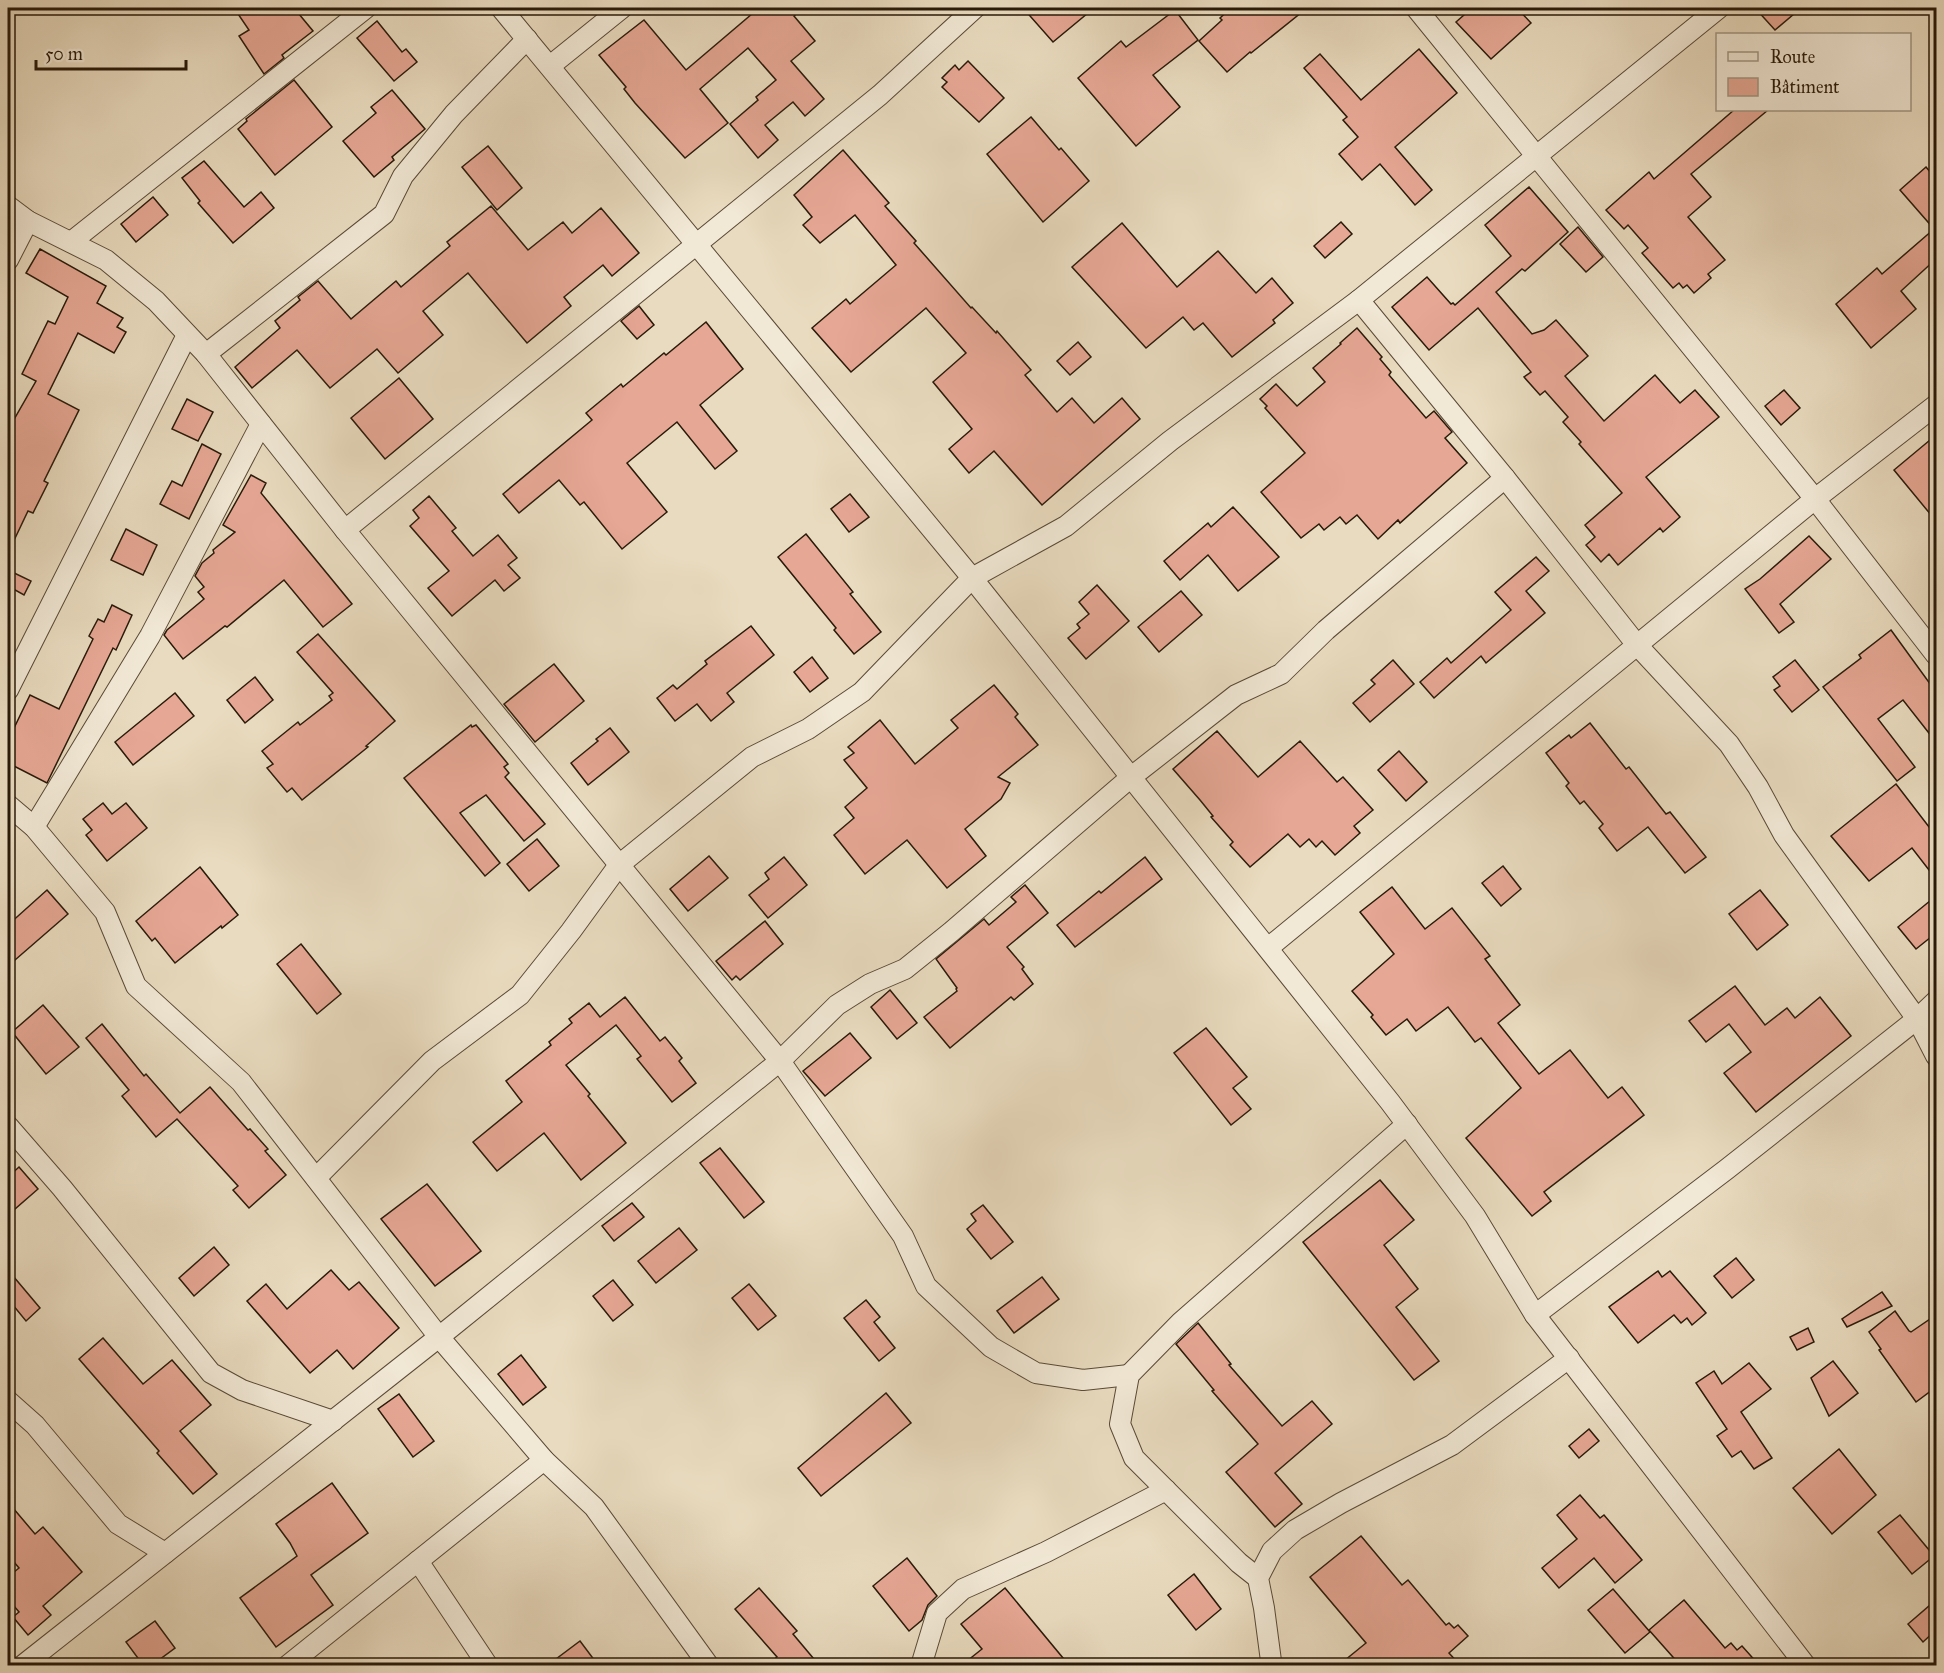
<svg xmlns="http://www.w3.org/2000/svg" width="1944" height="1673" viewBox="0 0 1944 1673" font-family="'IM FELL Great Primer',serif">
  <rect width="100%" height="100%" fill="#e9dbbf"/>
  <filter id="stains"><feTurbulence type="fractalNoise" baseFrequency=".00333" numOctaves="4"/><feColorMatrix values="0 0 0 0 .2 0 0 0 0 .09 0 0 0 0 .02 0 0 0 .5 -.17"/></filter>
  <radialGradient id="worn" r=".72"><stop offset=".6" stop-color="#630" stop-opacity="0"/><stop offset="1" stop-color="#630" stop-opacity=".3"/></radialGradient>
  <g fill="#e6a794" stroke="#291a0a" stroke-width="1.5">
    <path d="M234,8H294L313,31L282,55L284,58L264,74L239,36L249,30Z"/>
    <path d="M759,8H804L794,16L815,41L791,61L824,99L805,116L793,102L765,125L778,140L758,158L730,124L758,100L756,97L776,80L748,48L700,89L728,123L685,158L635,103L624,89L626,87L599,55L644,20L686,70Z"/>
    <path d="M1023,8H1094L1053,42Z"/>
    <path d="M1231,8H1307L1251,53L1250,52L1227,72L1199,41L1222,20L1220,18Z"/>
    <path d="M1472,8H1517L1531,23L1491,59L1456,22Z"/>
    <path d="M1755,8H1801L1775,30Z"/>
    <path d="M1175,10L1198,40L1153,75L1180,107L1136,146L1078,78L1121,41L1126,47Z"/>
    <path d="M377,21L402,52L406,49L417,62L394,81L357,38Z"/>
    <path d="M1419,49L1457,93L1395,147L1432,190L1415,205L1380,164L1362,180L1339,154L1358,137L1343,120L1347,117L1304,68L1320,54L1361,100Z"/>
    <path d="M968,61L1004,98L979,122L942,87L947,82L942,78L955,65L959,70Z"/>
    <path d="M294,80L332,127L275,175L238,129L247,121L246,119L251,115Z"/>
    <path d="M392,90L425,129L392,157L394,160L374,177L343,141L376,113L371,107Z"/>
    <path d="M1734,110H1768L1691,174L1711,197L1688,217L1725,260L1708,274L1711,278L1694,293L1687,285L1683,288L1679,283L1673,288L1642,253L1648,248L1628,225L1624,229L1606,210L1649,172L1654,179Z"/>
    <path d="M1031,117L1059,150L1061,148L1089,181L1043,222L987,154Z"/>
    <path d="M488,146L522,188L497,210L462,167Z"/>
    <path d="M843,150L889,203L885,206L916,241L914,243L971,308L972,307L996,333L997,331L1031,370L1025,375L1057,412L1072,398L1094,423L1122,398L1140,419L1042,505L994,451L969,473L949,449L972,429L933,382L966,353L926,308L851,372L812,328L846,299L850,304L896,265L855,215L820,243L803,225L812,217L794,195Z"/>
    <path d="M204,161L244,207L261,192L274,208L233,243L198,203L200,201L182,178Z"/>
    <path d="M1926,167L1936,179V259L1901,291L1916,309L1871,348L1836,304L1877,268L1882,274L1934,229L1900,190Z"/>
    <path d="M1529,187L1568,232L1525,271L1522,269L1496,292L1532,334L1544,330L1556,320L1588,356L1565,376L1604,421L1655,375L1680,403L1695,390L1719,417L1646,477L1680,517L1663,532L1660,528L1618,565L1609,554L1601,562L1586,545L1595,537L1585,525L1622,493L1579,444L1581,442L1563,422L1568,417L1545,391L1540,395L1524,377L1531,372L1478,308L1429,350L1392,307L1427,277L1451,304L1453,303L1455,305L1511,256L1485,225Z"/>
    <path d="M153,197L168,215L136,242L121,224Z"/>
    <path d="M491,206L528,250L563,222L572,233L601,208L639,253L612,276L603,265L564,297L571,306L527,343L468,273L423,311L443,335L398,373L377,349L330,388L297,350L252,388L235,367L280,328L275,321L300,300L298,297L318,281L351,319L396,281L401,287L450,246L447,242Z"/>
    <path d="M1341,222L1352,234L1325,258L1314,246Z"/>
    <path d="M1122,223L1177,287L1218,251L1256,293L1272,278L1293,303L1273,320L1275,323L1232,357L1203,323L1194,330L1183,317L1146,348L1072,267Z"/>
    <path d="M1578,227L1603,257L1586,272L1560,244Z"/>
    <path d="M40,249L106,286L97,303L123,318L117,327L126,332L114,353L78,333L48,394L79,410L44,481L48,483L33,513L28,511L8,553V430L36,381L22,374L48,321L55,324L68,297L26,273Z"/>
    <path d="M639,306L654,325L637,339L621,321Z"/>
    <path d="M706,322L743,369L700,405L737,451L715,469L677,422L627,463L667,512L622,549L584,502L580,505L559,480L519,513L503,494L592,420L586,413L621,384L623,387L664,353L666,355Z"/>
    <path d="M1357,328L1382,357L1380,359L1391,372L1389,375L1426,418L1434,411L1452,432L1445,438L1467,463L1400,523L1398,520L1378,539L1357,515L1346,524L1340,517L1324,530L1319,524L1301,538L1261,492L1305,453L1265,408L1267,406L1260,399L1276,384L1297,406L1325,382L1313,368L1341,344L1340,343Z"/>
    <path d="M1078,342L1091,357L1070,375L1057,361Z"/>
    <path d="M399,378L433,419L385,459L351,418Z"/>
    <path d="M1784,390L1800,408L1781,425L1765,406Z"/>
    <path d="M187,399L213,412L198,441L172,429Z"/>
    <path d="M1936,435V521L1894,470Z"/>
    <path d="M202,444L221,454L189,519L160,504L172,481L182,486Z"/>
    <path d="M251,475L266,483L261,493L352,604L323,627L284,580L227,627L225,626L183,659L164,635L167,630L204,599L198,592L204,587L195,576L202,563L214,553L213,550L235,532L223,525Z"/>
    <path d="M850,494L869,517L849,532L831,509Z"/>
    <path d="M429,496L456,528L452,531L473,556L498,535L517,558L508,565L520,578L504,591L495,580L452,616L428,588L449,571L410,526L419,518L413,510Z"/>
    <path d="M1233,507L1279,557L1238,591L1208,555L1180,580L1164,561L1208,523L1211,527Z"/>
    <path d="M126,529L157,545L143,575L111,560Z"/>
    <path d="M806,534L853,592L850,594L881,632L854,654L834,630L836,628L778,557Z"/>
    <path d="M1809,536L1831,559L1780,604L1794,622L1779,633L1745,589L1760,579Z"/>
    <path d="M1536,557L1549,571L1526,591L1545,613L1486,663L1481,656L1434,698L1420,682L1447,658L1451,663L1511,610L1495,592Z"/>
    <path d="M8,570L31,581L24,595L8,586Z"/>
    <path d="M1097,585L1129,621L1086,659L1068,638L1080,628L1077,624L1089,614L1079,602Z"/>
    <path d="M1181,591L1202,615L1159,652L1138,627Z"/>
    <path d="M112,605L132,615L116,650L113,648L47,783L8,763V726L14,728L30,695L59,709L93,639L89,636L98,619L104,622Z"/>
    <path d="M751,626L774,655L727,693L734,702L711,721L697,704L675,721L657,698L673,685L677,689L707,664L705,661Z"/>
    <path d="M1891,630L1936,692V742L1903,700L1878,719L1915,767L1897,781L1823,687L1861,658L1859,655Z"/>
    <path d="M318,634L395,721L366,746L368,747L302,800L292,788L287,792L267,768L273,764L262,751L298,722L300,725L332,700L329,696L333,693L297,652Z"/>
    <path d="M812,657L828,678L810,692L794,672Z"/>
    <path d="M1393,660L1414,684L1370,722L1353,703L1375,684L1371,680Z"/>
    <path d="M1795,660L1819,690L1792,712L1774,690L1780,686L1773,677Z"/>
    <path d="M554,664L584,701L535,742L504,704Z"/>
    <path d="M255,677L273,700L245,723L227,700Z"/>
    <path d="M994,685L1018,714L1015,717L1038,745L998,777L1010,783L1001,799L965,829L986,856L947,888L907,840L865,874L834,835L854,818L845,807L867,788L844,760L854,753L848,747L880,720L915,764L958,728L951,720Z"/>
    <path d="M175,693L194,716L133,765L115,742Z"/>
    <path d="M1590,723L1626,769L1629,767L1666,814L1670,812L1706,857L1685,873L1648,827L1617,851L1599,828L1603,824L1584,801L1580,804L1566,786L1569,783L1546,753L1569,735L1571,738Z"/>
    <path d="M471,725L472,727L476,725L508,764L504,767L509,773L505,777L545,824L524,841L486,795L460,813L500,863L485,876L404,778Z"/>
    <path d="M610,728L629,752L588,785L571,763L598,741L596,739Z"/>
    <path d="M1217,731L1258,777L1300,741L1337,782L1343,777L1373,810L1354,826L1360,833L1335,855L1322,841L1316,847L1309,839L1300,847L1288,834L1250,867L1230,845L1233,842L1211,817L1213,816L1200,800L1173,769Z"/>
    <path d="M1399,751L1427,782L1406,801L1378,770Z"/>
    <path d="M1896,784L1936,836V879L1912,848L1869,881L1831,836Z"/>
    <path d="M103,803L112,814L126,803L147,828L107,861L86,835L92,830L83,819Z"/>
    <path d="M537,839L559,866L529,891L507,864Z"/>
    <path d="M709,856L728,878L688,911L670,889Z"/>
    <path d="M784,857L807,885L768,918L749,895L769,879L765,873Z"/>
    <path d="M1145,857L1162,879L1075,947L1057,925L1099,891L1101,893Z"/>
    <path d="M1503,866L1521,889L1501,906L1482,883Z"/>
    <path d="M200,867L238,915L222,928L221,926L175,963L155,938L152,941L136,921Z"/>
    <path d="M1025,885L1048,913L1007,947L1024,967L1022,969L1033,984L1014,1000L1011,997L950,1048L924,1017L957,991L956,989L957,988L936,959L984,919L989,925L1016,902L1011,897Z"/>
    <path d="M1392,887L1425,929L1452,908L1490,956L1485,959L1520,1005L1498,1023L1539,1074L1570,1050L1608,1098L1622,1087L1644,1115L1544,1192L1551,1201L1532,1216L1466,1138L1521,1088L1481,1038L1475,1042L1448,1007L1416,1031L1407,1019L1386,1035L1371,1017L1373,1015L1352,991L1394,954L1360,912Z"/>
    <path d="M47,890L68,914L15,960L8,952V925Z"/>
    <path d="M1760,890L1788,925L1757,950L1729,914Z"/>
    <path d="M1936,896V933L1916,949L1898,927Z"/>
    <path d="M765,921L783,944L740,980L736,976L732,980L716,961Z"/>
    <path d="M301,944L341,994L317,1014L277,964Z"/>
    <path d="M1735,986L1765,1025L1787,1008L1795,1018L1820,997L1851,1036L1756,1112L1724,1073L1751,1052L1729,1024L1706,1042L1689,1021Z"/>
    <path d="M890,990L917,1023L897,1039L871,1007Z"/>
    <path d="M625,997L660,1041L665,1037L682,1058L679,1061L696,1083L672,1102L637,1059L641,1056L616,1025L566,1065L590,1094L588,1096L626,1143L581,1180L544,1133L497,1171L473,1142L522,1102L506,1081L551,1045L549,1042L572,1023L569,1019L589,1003L600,1017Z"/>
    <path d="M43,1005L79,1047L46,1074L12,1032Z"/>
    <path d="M102,1024L144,1076L146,1074L180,1113L210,1087L248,1130L250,1129L268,1149L265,1151L286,1175L249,1208L233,1190L238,1186L177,1119L156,1137L122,1096L129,1090L86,1038Z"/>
    <path d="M1206,1028L1247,1077L1233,1088L1251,1109L1231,1125L1174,1053Z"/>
    <path d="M850,1033L871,1058L825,1096L803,1071Z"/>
    <path d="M720,1148L764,1202L744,1218L700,1163Z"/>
    <path d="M19,1167L38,1189L8,1215V1177Z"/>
    <path d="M1380,1180L1414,1220L1384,1245L1418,1289L1396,1307L1439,1361L1414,1380L1303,1242Z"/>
    <path d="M427,1184L481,1251L435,1286L381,1219Z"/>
    <path d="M632,1203L644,1217L614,1241L602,1226Z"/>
    <path d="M983,1205L1013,1242L991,1259L967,1229L976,1221L971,1214Z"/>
    <path d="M679,1228L697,1250L656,1283L638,1261Z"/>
    <path d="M214,1247L229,1265L194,1296L179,1278Z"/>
    <path d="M1736,1258L1754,1280L1732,1298L1714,1276Z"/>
    <path d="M8,1270L40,1308L26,1321L8,1299Z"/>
    <path d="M331,1270L349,1290L359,1282L399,1328L353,1369L337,1350L310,1373L247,1301L266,1284L287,1309Z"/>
    <path d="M1658,1271L1662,1277L1670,1271L1706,1313L1692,1325L1687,1318L1681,1323L1674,1315L1638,1343L1609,1307Z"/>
    <path d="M1042,1277L1059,1299L1014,1333L997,1311Z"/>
    <path d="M613,1280L633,1305L613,1321L593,1296Z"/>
    <path d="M749,1284L776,1316L758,1330L732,1298Z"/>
    <path d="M1882,1292L1892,1306L1847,1327L1842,1319Z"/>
    <path d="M866,1300L880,1317L874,1322L895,1348L879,1361L844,1318Z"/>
    <path d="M1895,1311L1909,1331L1911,1332L1936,1315V1387L1916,1402L1879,1350L1881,1349L1869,1332Z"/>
    <path d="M1198,1323L1231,1364L1229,1365L1282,1426L1312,1401L1332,1424L1275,1473L1302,1504L1275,1527L1226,1472L1258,1444L1212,1391L1214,1390L1176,1344Z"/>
    <path d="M1808,1328L1814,1342L1797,1350L1790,1337Z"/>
    <path d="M103,1338L143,1384L172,1360L211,1405L180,1431L217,1474L193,1494L157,1453L159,1451L79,1359Z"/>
    <path d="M521,1355L546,1387L523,1405L498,1374Z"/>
    <path d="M1833,1361L1858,1393L1829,1416L1811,1378Z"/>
    <path d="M1749,1363L1771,1389L1741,1412L1772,1458L1754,1469L1741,1451L1732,1457L1717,1436L1727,1429L1696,1383L1714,1371L1722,1384Z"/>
    <path d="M886,1393L911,1423L821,1496L798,1468Z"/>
    <path d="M399,1394L434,1441L413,1457L378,1409Z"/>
    <path d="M1589,1429L1599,1441L1579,1458L1569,1446Z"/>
    <path d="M1839,1449L1876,1495L1832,1534L1793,1488Z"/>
    <path d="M332,1483L368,1533L311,1575L333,1605L276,1647L240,1598L297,1556L290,1543L276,1524Z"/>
    <path d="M1580,1495L1600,1518L1604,1515L1642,1560L1615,1583L1594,1558L1559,1588L1542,1568L1577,1539L1557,1515Z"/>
    <path d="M8,1502L35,1534L43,1527L82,1572L43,1606L51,1615L28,1635L13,1617L19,1612L8,1599V1577L19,1568L8,1555Z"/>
    <path d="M1900,1515L1934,1556L1912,1574L1878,1532Z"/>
    <path d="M1361,1536L1402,1585L1408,1580L1446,1625L1449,1623L1454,1628L1458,1625L1468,1636L1449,1653L1460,1665H1339L1366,1643L1310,1577Z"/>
    <path d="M907,1558L937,1596L928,1605L922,1620L909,1631L873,1586Z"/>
    <path d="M1194,1574L1221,1609L1196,1630L1168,1595Z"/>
    <path d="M759,1588L797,1631L793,1634L819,1665H767L777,1657L735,1609Z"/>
    <path d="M1005,1588L1063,1658L1054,1665H962L982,1649L961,1624Z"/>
    <path d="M1613,1589L1650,1632L1625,1653L1588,1610Z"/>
    <path d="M1684,1600L1725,1648L1731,1643L1737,1650L1742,1646L1759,1665H1680L1649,1630Z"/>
    <path d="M1936,1600V1630L1923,1642L1908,1624Z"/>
    <path d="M155,1621L175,1648L152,1665H143L126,1642Z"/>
    <path d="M580,1641L598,1665H548Z"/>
  </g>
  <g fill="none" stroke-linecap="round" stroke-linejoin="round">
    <g stroke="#594a37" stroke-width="22">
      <g id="minor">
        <path d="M501,8L972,578L1390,1102L1475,1216L1535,1315L1806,1666"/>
        <path d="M1416,8L1815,499L1936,655"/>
        <path d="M550,66L622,8"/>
        <path d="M8,206L28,221L106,260L156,301L206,354L345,530L780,1061L903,1236L926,1286L991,1347L1036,1373L1083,1380L1129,1375"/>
        <path d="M71,242L366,8"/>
        <path d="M8,260L28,221"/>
        <path d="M1359,300L1505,478L1637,645L1729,744L1758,787L1784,835L1917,1019L1936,1056"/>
        <path d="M206,354L384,214L403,176L454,114L527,39"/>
        <path d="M345,530L880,95L975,8"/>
        <path d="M8,690L187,335"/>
        <path d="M8,805L34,827L105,912L136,986L241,1082L439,1337L544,1460L594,1507L709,1666"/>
        <path d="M34,827L150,636L261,424"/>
        <path d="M1268,948L1815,499L1936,405"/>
        <path d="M8,1126L62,1188L211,1373L242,1390L333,1421"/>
        <path d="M316,1178L432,1061L520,995L571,931L619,865L752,757L808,729L862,692L972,578L1066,526L1170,441L1359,300L1719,8"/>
        <path d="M1535,1315L1727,1169L1917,1019L1936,1001"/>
        <path d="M8,1401L35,1425L118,1524L165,1553"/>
        <path d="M418,1561L488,1666"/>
        <path d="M1258,1578L1239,1563L1134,1458L1120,1424L1129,1375L1181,1322L1407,1124"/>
        <path d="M22,1666L439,1337L780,1061L837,1005L870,984L905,969L951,932L1130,778L1236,695L1281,674L1326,630L1505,478"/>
        <path d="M287,1666L544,1460"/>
        <path d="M921,1666L937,1613L963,1589L1046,1552L1166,1490"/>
        <path d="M1269,1666L1271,1661L1264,1608L1258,1578L1272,1551L1295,1530L1341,1503L1452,1445L1569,1358"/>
      </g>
    </g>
    <use href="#minor" stroke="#f1e8d5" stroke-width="20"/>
  </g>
  <rect width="1944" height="1673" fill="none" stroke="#e9dbbf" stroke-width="30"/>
  <rect x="9" y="9" width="1926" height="1655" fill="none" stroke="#291a0a" stroke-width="3"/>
  <rect x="15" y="15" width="1914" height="1643" fill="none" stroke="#291a0a" stroke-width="1.5"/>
  <rect x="1716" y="33" width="195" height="78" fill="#f1e8d5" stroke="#a19684" stroke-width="1.5"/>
  <rect x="1728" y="52" width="30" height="9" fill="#f1e8d5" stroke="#a19684" stroke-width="1.5"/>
  <text x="1770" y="63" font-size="18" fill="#291a0a">Route</text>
  <rect x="1728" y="78" width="30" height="18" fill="#e6a794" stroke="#a19684" stroke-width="1.5"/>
  <text x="1770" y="93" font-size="18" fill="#291a0a">Bâtiment</text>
  <path d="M36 60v9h150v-9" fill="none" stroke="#291a0a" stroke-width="3"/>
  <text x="45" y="60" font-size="18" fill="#291a0a" stroke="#f1e8d5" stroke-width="4.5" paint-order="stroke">50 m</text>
  <rect width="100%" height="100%" filter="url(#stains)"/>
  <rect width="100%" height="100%" fill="url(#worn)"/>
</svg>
